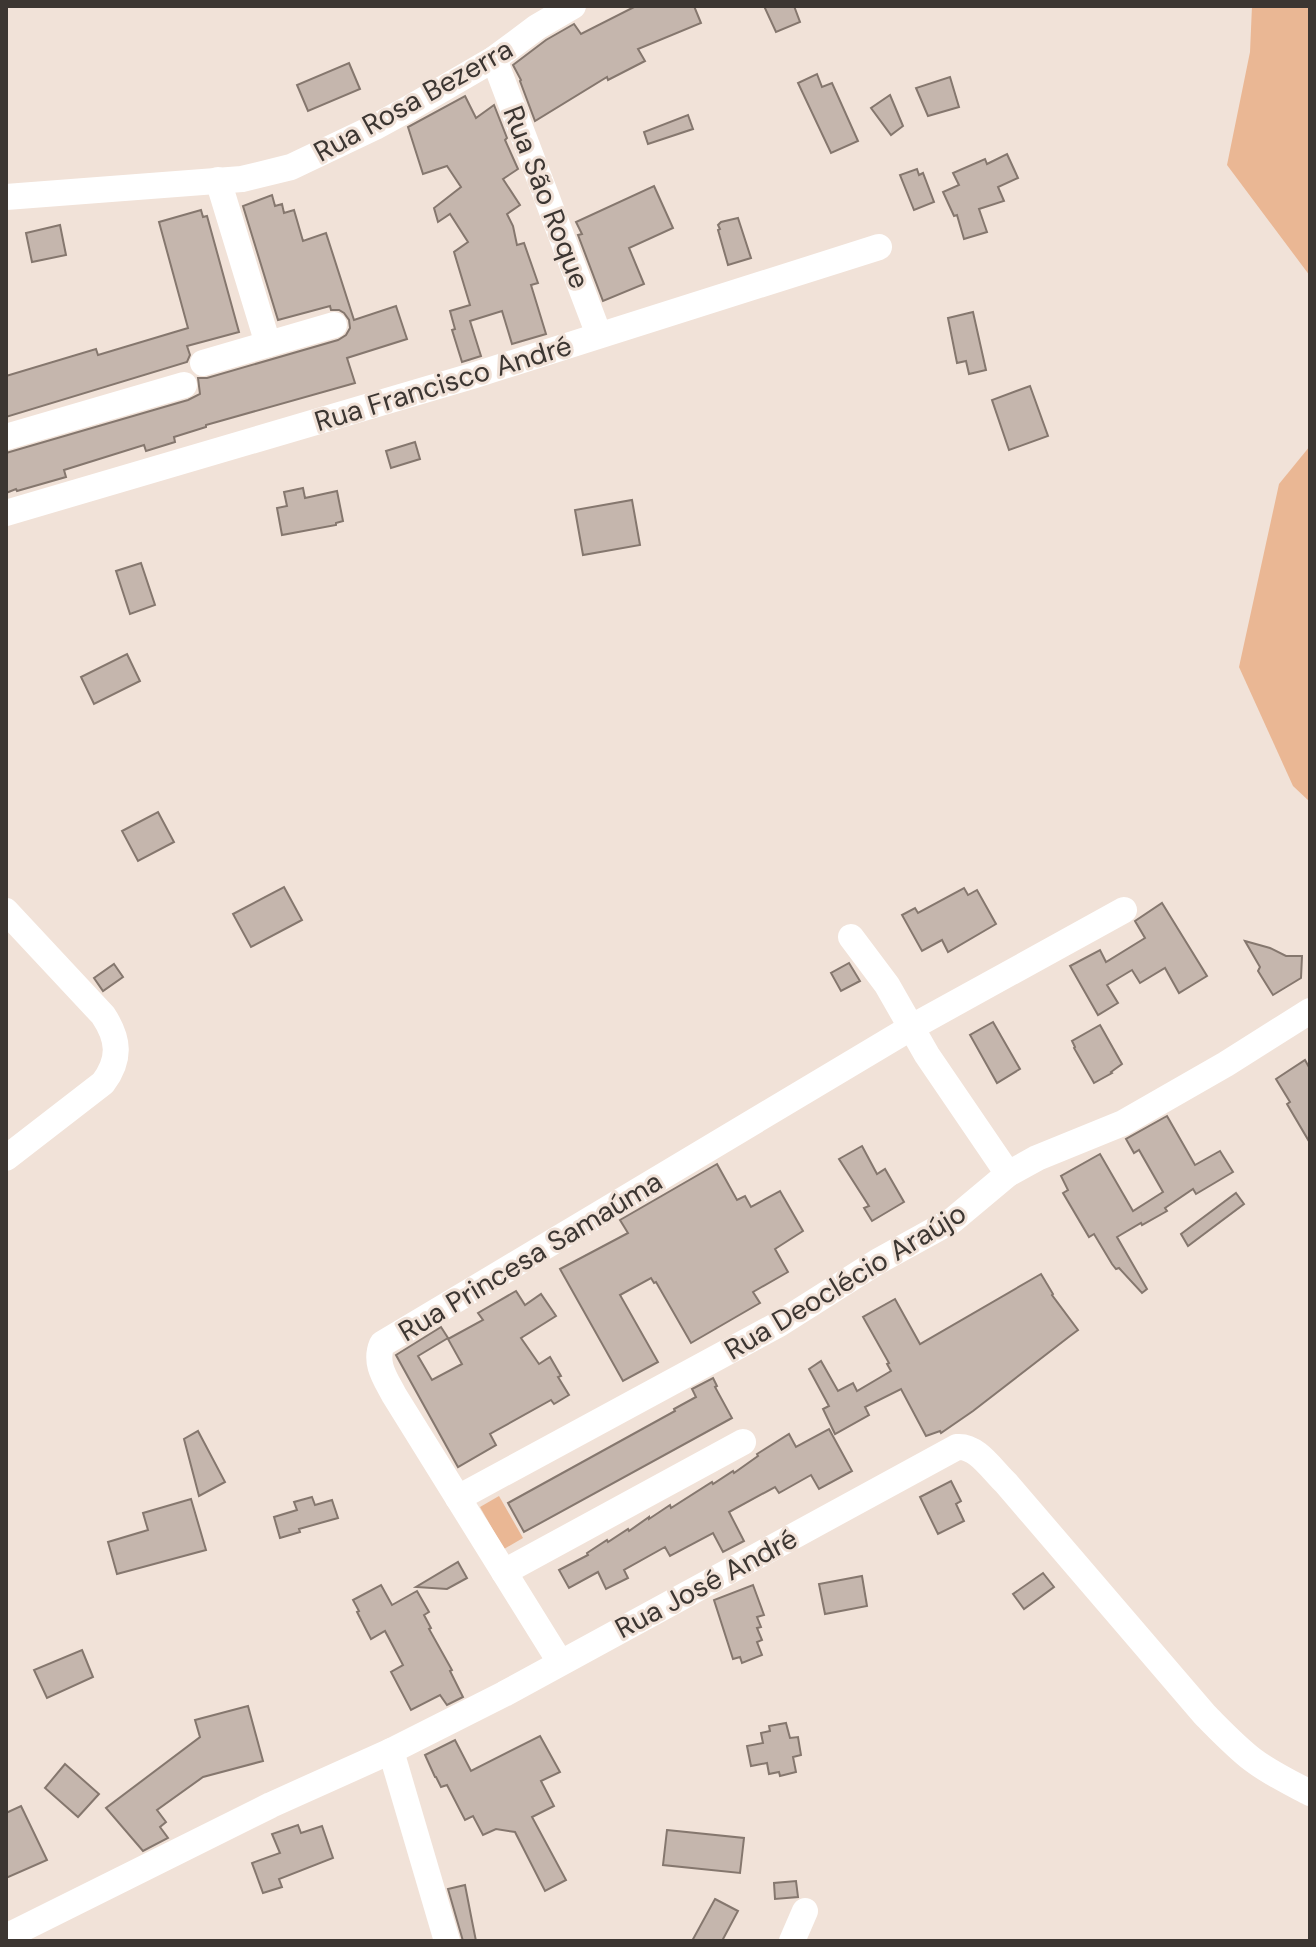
<svg xmlns="http://www.w3.org/2000/svg" width="1316" height="1947" viewBox="0 0 1316 1947" font-family="'DM Sans',sans-serif">
  <rect width="100%" height="100%" fill="#f1e2d8"/>
  <g fill="#eab794">
    <path d="M1252,6H1310V276L1227,165L1250,52Z"/>
    <path d="M1310,446V802L1293,786L1239,667L1279,484Z"/>
    <path d="M499,1496L523,1538L504,1549L480,1507Z"/>
  </g>
  <g fill="#c5b6ad" stroke="#85776e" stroke-width="2">
    <path d="M636,6H694L701,23L638,49L645,61L608,80L607,77L535,121L520,81L521,80L513,65L546,40L574,24L581,34Z"/>
    <path d="M764,6H794L800,22L776,32Z"/>
    <path d="M349,63L360,89L308,111L297,85Z"/>
    <path d="M817,74L822,87L832,83L858,141L831,153L798,83Z"/>
    <path d="M950,77L959,107L928,116L916,88Z"/>
    <path d="M890,95L903,126L891,135L871,108Z"/>
    <path d="M465,96L476,118L494,105L507,138L505,140L518,169L503,179L520,205L507,214L513,226L517,245L524,243L538,283L531,285L546,334L512,344L502,311L470,321L481,356L462,362L452,330L455,329L450,311L470,305L454,252L468,242L450,214L438,222L434,208L461,187L447,166L423,174L408,127Z"/>
    <path d="M688,115L693,129L648,144L644,132Z"/>
    <path d="M1007,154L1018,178L998,187L1004,201L979,209L987,232L964,239L957,215L954,216L943,192L959,185L953,173L985,159L987,164Z"/>
    <path d="M917,169L919,175L923,173L934,202L914,210L900,175Z"/>
    <path d="M654,186L673,228L629,248L644,284L603,301L578,235L582,234L576,222Z"/>
    <path d="M272,195L275,206L282,204L284,213L294,210L303,241L326,233L354,320L396,306L407,339L347,358L355,383L206,425V427L174,437L175,442L146,451L144,445L64,470L66,477L17,491L16,489L6,493V453L188,400L200,394L198,378H207L338,340L346,335L350,328L349,320L344,313L339,310H331L330,306L278,320L243,206Z"/>
    <path d="M201,210L203,217L207,216L239,332L187,346L190,355L187,362L6,417V376L96,349L98,355L188,328L159,222Z"/>
    <path d="M738,218L751,258L728,265L718,230L720,229L718,225L721,222Z"/>
    <path d="M60,225L66,255L32,262L26,233Z"/>
    <path d="M973,312L986,370L969,374L966,361L957,363L948,318Z"/>
    <path d="M1030,386L1048,436L1009,450L992,400Z"/>
    <path d="M415,442L420,459L391,468L386,451Z"/>
    <path d="M303,488L305,498L337,491L343,521L336,523V525L282,535L277,508L287,506L284,492Z"/>
    <path d="M632,500L640,545L583,555L575,510Z"/>
    <path d="M141,563L155,605L130,614L116,571Z"/>
    <path d="M127,654L140,681L94,704L81,677Z"/>
    <path d="M158,812L174,842L138,861L122,831Z"/>
    <path d="M284,887L302,920L251,947L233,914Z"/>
    <path d="M964,888L968,895L977,890L996,924L948,952L942,940L922,951L902,915L915,908L918,913Z"/>
    <path d="M1162,903L1207,976L1179,993L1165,968L1140,983L1132,970L1107,985L1118,1003L1098,1015L1070,966L1100,950L1106,962L1145,938L1135,921Z"/>
    <path d="M1245,941L1270,948L1286,956H1302L1301,978L1273,995L1258,971L1260,967Z"/>
    <path d="M849,963L860,981L841,991L831,973Z"/>
    <path d="M114,964L123,977L103,991L94,978Z"/>
    <path d="M993,1022L1020,1069L997,1083L970,1035Z"/>
    <path d="M1100,1025L1122,1064L1111,1072L1112,1073L1094,1083L1074,1048L1075,1047L1072,1041Z"/>
    <path d="M1305,1060L1310,1069V1143L1287,1104L1290,1102L1276,1079Z"/>
    <path d="M1167,1116L1195,1165L1220,1151L1233,1172L1196,1194L1193,1189L1165,1208L1167,1211L1142,1225L1141,1223L1117,1237L1147,1289L1142,1293L1119,1268L1116,1269L1112,1264L1094,1234L1089,1237L1063,1193L1068,1190L1061,1176L1100,1154L1133,1211L1163,1192L1139,1150L1134,1153L1126,1139Z"/>
    <path d="M862,1146L877,1174L885,1169L904,1202L872,1221L864,1208L869,1206L839,1159Z"/>
    <path d="M717,1164L737,1200L745,1196L751,1207L780,1191L803,1231L775,1249L788,1272L753,1292L760,1303L691,1343L656,1282L654,1283L651,1278L620,1295L658,1362L623,1381L560,1269L628,1233L620,1220Z"/>
    <path d="M1236,1193L1244,1204L1188,1246L1181,1234Z"/>
    <path d="M1041,1274L1053,1294L1052,1295L1078,1330L1070,1336L973,1411L941,1433L940,1431L926,1436L901,1389L865,1407L869,1415L835,1434L823,1409L829,1406L809,1369L821,1361L838,1391L853,1383L857,1391L891,1371L887,1364L889,1363L863,1317L895,1299L920,1344Z"/>
    <path d="M516,1291L525,1305L541,1294L556,1316L521,1338L539,1364L550,1357L561,1376L558,1377L569,1395L554,1404L551,1400L490,1434L496,1445L458,1467L396,1355L441,1327L448,1338L418,1356L432,1380L462,1364L448,1339L483,1320L478,1313Z"/>
    <path d="M713,1378L717,1386L715,1387L732,1418L524,1532L508,1503L675,1411L674,1409L696,1397L692,1389Z"/>
    <path d="M829,1429L852,1471L819,1489L811,1475L779,1493L775,1487L729,1512L744,1541L723,1552L713,1533L670,1556L665,1547L624,1570L628,1578L606,1589L598,1572L569,1588L559,1570L588,1555L587,1553L607,1540L608,1542L628,1529L629,1531L649,1517V1519L670,1505L671,1508L712,1482L713,1484L733,1471L734,1473L758,1456L757,1454L789,1434L796,1447Z"/>
    <path d="M198,1431L225,1482L199,1496L184,1439Z"/>
    <path d="M951,1481L961,1501L956,1504L964,1521L938,1534L920,1497Z"/>
    <path d="M312,1497L315,1505L332,1500L338,1518L299,1529L300,1532L280,1538L274,1517L297,1510L294,1502Z"/>
    <path d="M191,1499L206,1550L117,1574L108,1542L148,1530L143,1513Z"/>
    <path d="M458,1562L467,1578L447,1589L416,1587Z"/>
    <path d="M1043,1573L1054,1587L1024,1609L1013,1594Z"/>
    <path d="M862,1576L867,1606L825,1614L819,1584Z"/>
    <path d="M381,1585L392,1605L417,1591L429,1612L424,1615L431,1628L429,1629L452,1670L450,1671L463,1697L447,1705L440,1695L411,1710L391,1672L403,1665L385,1631L371,1639L357,1612L359,1611L353,1600Z"/>
    <path d="M753,1585L764,1615L757,1617L761,1627L757,1628L762,1640L757,1642L762,1655L742,1663L740,1657L733,1659L714,1600Z"/>
    <path d="M82,1650L93,1677L47,1698L34,1670Z"/>
    <path d="M248,1706L263,1761L203,1777L157,1810L166,1822L160,1827L168,1838L143,1851L106,1808L200,1737L195,1720Z"/>
    <path d="M786,1723L790,1738L798,1737L801,1755L793,1757L796,1772L780,1776L779,1772L769,1774L767,1763L751,1766L747,1746L763,1743L761,1733L770,1731L769,1726Z"/>
    <path d="M540,1736L560,1772L541,1781L554,1806L532,1817L566,1880L545,1891L515,1832L496,1829L483,1835L473,1816L465,1820L447,1785L441,1787L436,1777H435L425,1755L455,1740L471,1771Z"/>
    <path d="M65,1764L99,1794L78,1817L45,1788Z"/>
    <path d="M21,1806L47,1860L6,1878V1813Z"/>
    <path d="M298,1825L301,1833L322,1826L333,1858L279,1879L282,1887L263,1893L252,1863L280,1853L272,1834Z"/>
    <path d="M667,1830L744,1838L740,1873L663,1865Z"/>
    <path d="M796,1881L798,1897L775,1899L774,1883Z"/>
    <path d="M465,1885L472,1921L476,1941H463L448,1889Z"/>
    <path d="M715,1899L738,1911L722,1941H692Z"/>
  </g>
  <g fill="none" stroke-linecap="round" stroke-linejoin="round">
    <g stroke="#fff" stroke-width="26">
      <path d="M494,59L599,335"/>
      <path d="M218,180L268,344"/>
      <path d="M6,197L242,179L291,167L375,127L408,109L494,59L537,27L573,6"/>
      <path d="M203,363L334,325"/>
      <path d="M6,437L184,385"/>
      <path d="M6,513L472,376L879,247"/>
      <path d="M6,911L103,1015C119,1039 121,1059 103,1083L6,1158"/>
      <path d="M851,937L887,985L927,1055L1008,1174"/>
      <path d="M458,1498L779,1324L877,1262L953,1220L1008,1174L1037,1158L1123,1123L1226,1064L1310,1011"/>
      <path d="M504,1572L743,1442"/>
      <path d="M560,1662L394,1395C385,1378 374,1363 382,1344L912,1027L1124,910"/>
      <path d="M391,1751L447,1941"/>
      <path d="M6,1937L271,1805L391,1751L504,1694L957,1447C977,1445 992,1470 1006,1483L1205,1715C1221,1731 1236,1747 1253,1760C1270,1773 1291,1783 1310,1793"/>
      <path d="M792,1941L805,1911"/>
    </g>
  </g>
  <g text-anchor="middle" stroke-width="6" stroke-linejoin="round" paint-order="stroke">
    <g font-size="28" fill="#3c3632" stroke="#f1e2d8">
      <text transform="translate(413 100) rotate(-29)" y="10">Rua Rosa Bezerra</text>
      <text transform="translate(547 197) rotate(69)" y="10">Rua São Roque</text>
      <text transform="translate(443 383) rotate(-17)" y="10">Rua Francisco André</text>
      <text transform="translate(530 1256) rotate(-31)" y="10">Rua Princesa Samaúma</text>
      <text transform="translate(845 1281) rotate(-31)" y="10">Rua Deoclécio Araújo</text>
      <text transform="translate(706 1583) rotate(-28)" y="10">Rua José André</text>
    </g>
  </g>
  <rect width="1316" height="1947" fill="none" stroke="#3c3632" stroke-width="16"/>
</svg>
